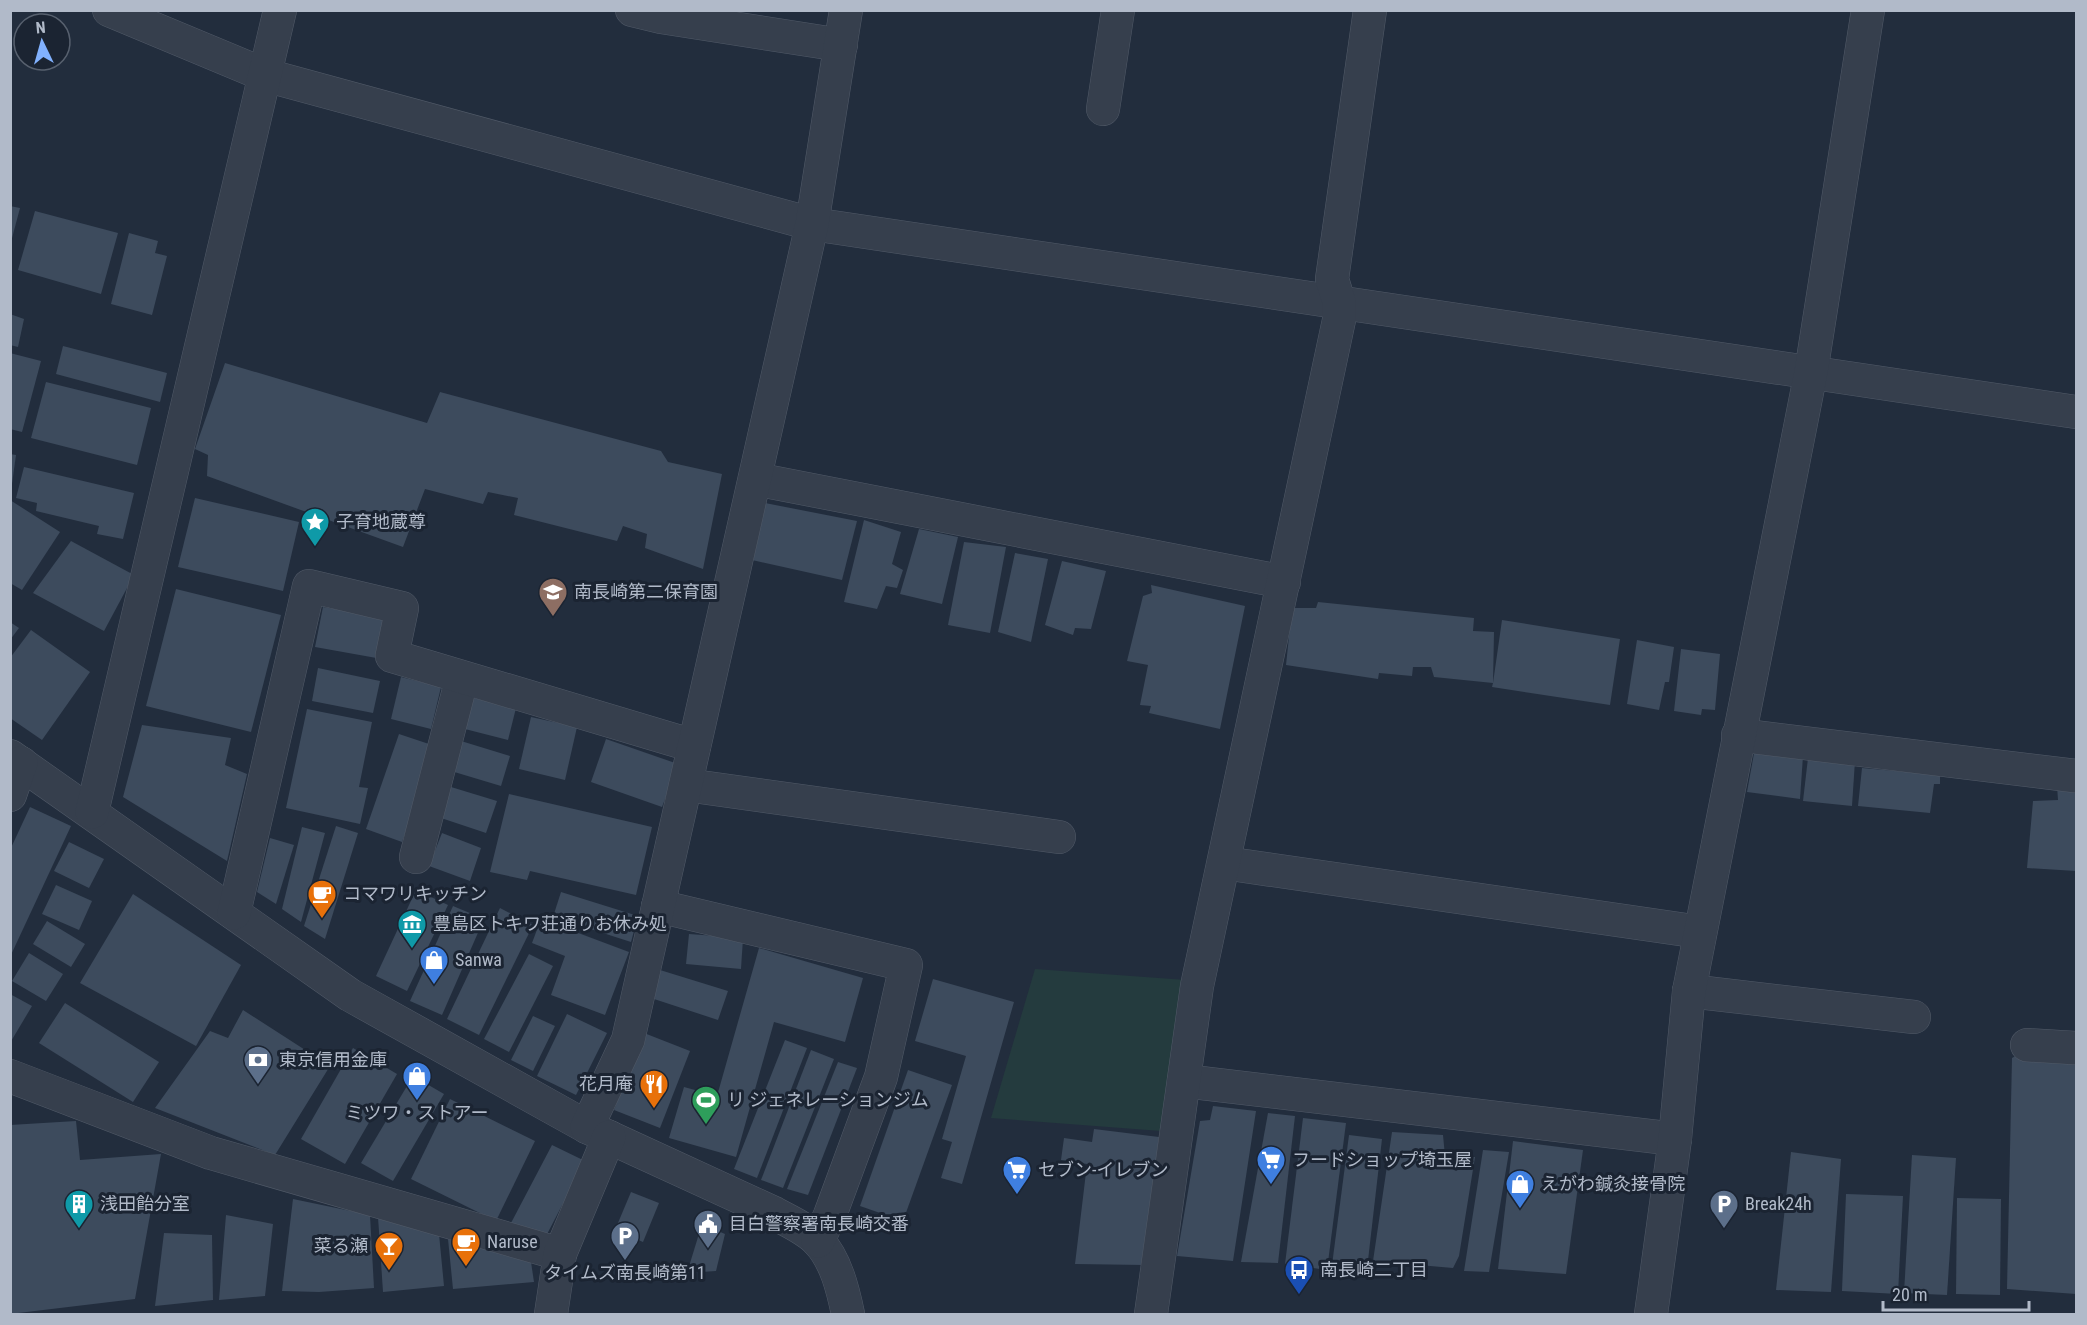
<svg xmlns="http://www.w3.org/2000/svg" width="2087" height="1325" viewBox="0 0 2087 1325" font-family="'Roboto Condensed','Noto Sans JP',sans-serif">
  <rect width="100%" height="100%" fill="#222d3d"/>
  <path fill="#243b3e" d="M1035,969L1186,980L1161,1131L991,1118Z"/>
  <g fill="#3d4b5d">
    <path d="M10,206L20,208L11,242H10Z"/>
    <path d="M35,211L118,233L101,294L18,270Z"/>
    <path d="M129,233L158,241L155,253L167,256L152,315L111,304Z"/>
    <path d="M10,314L24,319L18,347L10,345Z"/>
    <path d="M63,346L167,373L160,402L56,374Z"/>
    <path d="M10,353L41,361L22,432L10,429Z"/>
    <path d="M225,363L427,423L440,392L661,451L668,462L722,474L703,569L645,548L647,534L623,526L617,541L514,515L518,498L488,492L483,504L425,489L403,547L207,476L208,455L195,449Z"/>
    <path d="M46,382L151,408L137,465L31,438Z"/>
    <path d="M10,454L16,455L12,484H10Z"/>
    <path d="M24,467L134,493L123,539L97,534L99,526L36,511L37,503L16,498Z"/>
    <path d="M195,498L299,522L283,591L178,567Z"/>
    <path d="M10,500L60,532L22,590L10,583Z"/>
    <path d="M765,503L857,521L842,580L752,560Z"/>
    <path d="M864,520L901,532L892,564L903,570L897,588L886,586L877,609L844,602Z"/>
    <path d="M919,529L958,537L942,604L900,594Z"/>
    <path d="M71,541L134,575L104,631L33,593Z"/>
    <path d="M964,542L1006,547L990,633L948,625Z"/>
    <path d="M1015,553L1048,559L1031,642L998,632Z"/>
    <path d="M1062,561L1106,571L1091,629L1075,628L1073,635L1045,625Z"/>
    <path d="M1151,585L1245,606L1220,729L1149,713L1151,706L1140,705L1148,665L1127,661L1143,596L1152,593Z"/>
    <path d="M176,589L281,615L251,732L146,706Z"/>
    <path d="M1318,602L1474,618L1473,631L1494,632L1493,683L1502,620L1620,639L1610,705L1492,687L1493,683L1434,677L1431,667H1413L1412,676L1379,673L1378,679L1286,665L1292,608H1316Z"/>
    <path d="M323,607L389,619L382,659L315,647Z"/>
    <path d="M10,622L19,628L10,640Z"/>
    <path d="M31,630L90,672L42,740L10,718V658Z"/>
    <path d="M1637,640L1674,647L1669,682H1665L1659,710L1627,704Z"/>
    <path d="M1681,649L1720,654L1715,710L1702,709L1701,715L1674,711Z"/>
    <path d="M318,668L380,681L373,713L312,701Z"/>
    <path d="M401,677L441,687L431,729L391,719Z"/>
    <path d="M469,697L516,708L508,740L461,728Z"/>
    <path d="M307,709L372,722L359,787L368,788L360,824L286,808Z"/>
    <path d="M531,717L577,727L565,780L519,769Z"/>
    <path d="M142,725L231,738L225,765L247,774L227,861L123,797Z"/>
    <path d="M399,734L435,746L402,842L366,829Z"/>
    <path d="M606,739L678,764L662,807L591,782Z"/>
    <path d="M461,741L510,756L501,786L451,771Z"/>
    <path d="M1755,748L1803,756L1800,799L1747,792Z"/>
    <path d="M1808,758L1855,761L1852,806L1803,801Z"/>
    <path d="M1862,768L1940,775V784H1934L1930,813L1858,806Z"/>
    <path d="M2057,786L2076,789V871L2027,868L2033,801L2058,800Z"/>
    <path d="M451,787L497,801L486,833L441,818Z"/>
    <path d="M509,794L652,827L636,895L530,871L527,880L490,872Z"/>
    <path d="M30,807L71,826L10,957V850Z"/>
    <path d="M336,826L358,833L325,939L304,926Z"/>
    <path d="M302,827L325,833L301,922L282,909Z"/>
    <path d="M442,833L481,848L470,881L429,866Z"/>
    <path d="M270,838L294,845L276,904L257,892Z"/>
    <path d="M69,842L104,859L89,888L54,871Z"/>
    <path d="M56,885L92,901L79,930L42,914Z"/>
    <path d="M416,890L448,905L407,991L376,976Z"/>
    <path d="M561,892L638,916L631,942L553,917Z"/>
    <path d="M133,894L241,965L196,1046L80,983Z"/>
    <path d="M453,906L484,919L442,1015L410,1001Z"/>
    <path d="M500,908L533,925L479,1035L447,1019Z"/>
    <path d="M541,919L629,952L605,1015L551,995L565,956L532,943Z"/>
    <path d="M47,921L85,944L71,967L33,944Z"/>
    <path d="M689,934L743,938L741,969L686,964Z"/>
    <path d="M759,948L863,978L845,1042L774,1022L736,1157L669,1138L684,1087L717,1096Z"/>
    <path d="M29,953L63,974L46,1001L12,981Z"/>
    <path d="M529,954L553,966L509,1052L484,1039Z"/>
    <path d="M660,970L728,991L718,1020L651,998Z"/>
    <path d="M933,979L1014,1002L962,1184L941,1178L952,1142L942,1139L966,1056L915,1041Z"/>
    <path d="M10,994L32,1006L10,1043Z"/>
    <path d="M65,1003L159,1062L133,1102L39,1043Z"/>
    <path d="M243,1010L330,1066L275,1155L155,1108L210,1031L228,1038Z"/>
    <path d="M567,1014L607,1033L576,1095L537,1076Z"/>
    <path d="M533,1016L555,1026L533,1071L511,1060Z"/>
    <path d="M644,1033L690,1051L660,1128L614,1110Z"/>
    <path d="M785,1040L807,1048L757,1178L734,1169Z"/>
    <path d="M353,1048L397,1074L345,1164L301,1139Z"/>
    <path d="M811,1050L834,1059L783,1188L761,1180Z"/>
    <path d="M2026,1050L2076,1061V1294L2007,1289L2012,1058Z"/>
    <path d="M838,1062L857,1068L808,1195L787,1189Z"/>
    <path d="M908,1070L952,1085L903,1221L860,1206Z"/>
    <path d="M413,1076L444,1094L393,1181L361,1163Z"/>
    <path d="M450,1099L535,1141L496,1221L411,1179Z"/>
    <path d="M1213,1106L1256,1111L1233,1261L1177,1256L1200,1121L1210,1120Z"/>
    <path d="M1268,1113L1295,1116L1278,1263L1241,1262Z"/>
    <path d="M1303,1118L1346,1123L1327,1270L1285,1264Z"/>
    <path d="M76,1121L80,1160L161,1154L135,1299L10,1314V1125Z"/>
    <path d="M1094,1129L1159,1137L1144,1265L1075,1264L1087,1164L1061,1160L1064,1138L1092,1142Z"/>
    <path d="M1392,1132L1443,1135L1445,1156L1475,1157L1459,1256L1453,1268L1373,1261Z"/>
    <path d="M1349,1135L1382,1139L1367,1269L1332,1265Z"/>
    <path d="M1513,1141L1583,1150L1566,1274L1498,1269Z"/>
    <path d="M552,1145L585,1161L544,1240L511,1223Z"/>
    <path d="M1483,1150L1509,1152L1489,1272L1464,1271Z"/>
    <path d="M1791,1152L1841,1159L1831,1292L1776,1290Z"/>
    <path d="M1912,1155L1956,1158L1947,1295L1904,1293Z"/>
    <path d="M631,1192L659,1203L643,1242L615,1230Z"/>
    <path d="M1846,1194L1903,1196L1898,1294L1842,1291Z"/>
    <path d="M1957,1198L2001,1199L2000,1295L1956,1294Z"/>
    <path d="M293,1199L370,1215L374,1288L319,1292L282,1291Z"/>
    <path d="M226,1215L273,1224L265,1296L219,1300Z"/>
    <path d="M378,1217L439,1234L444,1286L383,1292Z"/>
    <path d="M702,1224L725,1234L716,1271L687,1273Z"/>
    <path d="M164,1233L212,1235L213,1300L155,1306Z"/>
    <path d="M448,1239L531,1262L534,1282L453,1289Z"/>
  </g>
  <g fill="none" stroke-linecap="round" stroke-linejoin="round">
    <g stroke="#515a68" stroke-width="34">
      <g id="minor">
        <path d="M109,10L265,75L812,224L2076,412"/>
        <path d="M632,10L661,17L841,45"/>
        <path d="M1103,109L1118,10"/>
        <path d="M755,479L1284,582"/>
        <path d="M1738,735L2076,776"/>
        <path d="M10,756L350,995L587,1127L774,1213C788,1221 807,1229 818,1241C836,1260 843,1290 848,1314"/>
        <path d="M686,785L1059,837"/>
        <path d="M10,795L21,763"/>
        <path d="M92,812L280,10"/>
        <path d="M416,857L462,678"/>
        <path d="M1224,863L1700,932"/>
        <path d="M658,906L906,965L881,1077L830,1215L818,1241"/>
        <path d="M234,913L309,586L402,608L392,656L694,746"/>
        <path d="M1689,991L1914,1017"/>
        <path d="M2027,1045L2076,1048"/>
        <path d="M10,1076L211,1153L560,1254"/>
        <path d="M1184,1081L1675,1139"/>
        <path d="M587,1127L628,1040L812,224L846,10"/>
        <path d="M551,1314L560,1254L609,1137"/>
        <path d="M1151,1314L1197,986L1339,320V302L1332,279L1370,10"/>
        <path d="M1651,1314L1675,1139L1689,991L1811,372L1868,10"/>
      </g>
    </g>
    <use href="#minor" stroke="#363f4d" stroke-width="33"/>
  </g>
  <defs>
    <g id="sight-pin" transform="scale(1.5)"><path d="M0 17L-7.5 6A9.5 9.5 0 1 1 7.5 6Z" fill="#0f9aa8" stroke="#1b2432"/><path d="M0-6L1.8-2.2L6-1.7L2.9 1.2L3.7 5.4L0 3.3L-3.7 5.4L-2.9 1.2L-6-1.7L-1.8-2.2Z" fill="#fff"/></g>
    <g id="school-pin" transform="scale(1.5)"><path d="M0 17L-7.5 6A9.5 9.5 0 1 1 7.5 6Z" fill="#8d6e63" stroke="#1b2432"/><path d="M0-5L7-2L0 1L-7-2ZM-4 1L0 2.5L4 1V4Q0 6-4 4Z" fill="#fff"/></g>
    <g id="cafe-pin" transform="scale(1.5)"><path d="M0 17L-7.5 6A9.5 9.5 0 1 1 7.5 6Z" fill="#e8710a" stroke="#1b2432"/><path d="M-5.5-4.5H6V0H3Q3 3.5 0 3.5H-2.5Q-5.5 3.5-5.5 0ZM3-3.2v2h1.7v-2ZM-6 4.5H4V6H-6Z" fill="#fff"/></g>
    <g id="museum-pin" transform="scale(1.5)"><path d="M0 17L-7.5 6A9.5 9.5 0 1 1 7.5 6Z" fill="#0f9aa8" stroke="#1b2432"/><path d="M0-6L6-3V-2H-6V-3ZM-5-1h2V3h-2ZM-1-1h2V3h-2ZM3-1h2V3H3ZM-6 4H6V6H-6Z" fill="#fff"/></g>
    <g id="shop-pin" transform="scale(1.5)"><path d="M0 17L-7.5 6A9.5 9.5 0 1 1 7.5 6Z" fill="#3f7fe0" stroke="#1b2432"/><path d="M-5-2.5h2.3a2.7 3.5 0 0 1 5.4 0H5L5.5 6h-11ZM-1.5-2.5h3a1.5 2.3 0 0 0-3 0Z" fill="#fff"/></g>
    <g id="bank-pin" transform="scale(1.5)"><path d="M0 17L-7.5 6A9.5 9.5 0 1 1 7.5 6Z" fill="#5c6f8a" stroke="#1b2432"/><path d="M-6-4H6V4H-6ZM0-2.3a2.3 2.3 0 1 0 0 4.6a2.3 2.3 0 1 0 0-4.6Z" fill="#fff"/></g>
    <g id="restaurant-pin" transform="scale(1.5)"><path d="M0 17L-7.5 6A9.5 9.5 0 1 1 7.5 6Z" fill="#e8710a" stroke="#1b2432"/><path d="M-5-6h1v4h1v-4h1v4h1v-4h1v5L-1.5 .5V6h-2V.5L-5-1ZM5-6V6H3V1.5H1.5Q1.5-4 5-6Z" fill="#fff"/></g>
    <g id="stadium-pin" transform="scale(1.5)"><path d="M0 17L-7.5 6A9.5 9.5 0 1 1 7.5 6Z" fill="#2e9e5b" stroke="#1b2432"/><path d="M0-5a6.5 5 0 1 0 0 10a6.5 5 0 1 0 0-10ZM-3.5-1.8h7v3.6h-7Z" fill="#fff"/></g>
    <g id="supermarket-pin" transform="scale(1.5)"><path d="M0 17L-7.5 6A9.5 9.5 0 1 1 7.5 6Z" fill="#3f7fe0" stroke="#1b2432"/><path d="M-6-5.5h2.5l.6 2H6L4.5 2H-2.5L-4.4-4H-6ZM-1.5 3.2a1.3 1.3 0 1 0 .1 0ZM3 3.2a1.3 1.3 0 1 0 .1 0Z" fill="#fff"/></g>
    <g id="building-pin" transform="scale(1.5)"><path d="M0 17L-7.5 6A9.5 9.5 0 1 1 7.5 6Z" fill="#0f9aa8" stroke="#1b2432"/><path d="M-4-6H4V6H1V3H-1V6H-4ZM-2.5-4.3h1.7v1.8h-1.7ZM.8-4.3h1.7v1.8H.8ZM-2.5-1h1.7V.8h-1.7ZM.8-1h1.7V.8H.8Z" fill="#fff"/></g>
    <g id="parking-pin" transform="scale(1.5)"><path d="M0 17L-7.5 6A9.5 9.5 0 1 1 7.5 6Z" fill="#5c6f8a" stroke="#1b2432"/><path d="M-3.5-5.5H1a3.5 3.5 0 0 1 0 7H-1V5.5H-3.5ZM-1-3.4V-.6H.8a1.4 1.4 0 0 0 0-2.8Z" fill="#fff"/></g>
    <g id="civic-pin" transform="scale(1.5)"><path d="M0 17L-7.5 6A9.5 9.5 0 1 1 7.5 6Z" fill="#5c6f8a" stroke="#1b2432"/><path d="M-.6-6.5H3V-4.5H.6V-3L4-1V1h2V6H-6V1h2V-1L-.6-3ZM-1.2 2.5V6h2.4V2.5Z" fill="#fff"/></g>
    <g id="bar-pin" transform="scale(1.5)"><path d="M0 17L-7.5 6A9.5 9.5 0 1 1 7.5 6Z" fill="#e8710a" stroke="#1b2432"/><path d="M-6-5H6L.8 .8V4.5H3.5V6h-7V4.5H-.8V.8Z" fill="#fff"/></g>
    <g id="bus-pin" transform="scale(1.5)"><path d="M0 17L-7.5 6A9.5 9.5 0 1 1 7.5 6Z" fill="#1a4fb4" stroke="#1b2432"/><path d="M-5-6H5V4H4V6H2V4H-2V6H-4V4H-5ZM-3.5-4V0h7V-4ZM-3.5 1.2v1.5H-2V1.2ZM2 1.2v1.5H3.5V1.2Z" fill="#fff"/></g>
  </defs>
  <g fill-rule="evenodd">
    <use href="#sight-pin" x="315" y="522"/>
    <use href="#school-pin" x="553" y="592"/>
    <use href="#cafe-pin" x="322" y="894"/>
    <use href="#museum-pin" x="412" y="924"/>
    <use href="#shop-pin" x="434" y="960"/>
    <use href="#bank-pin" x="258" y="1060"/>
    <use href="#shop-pin" x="417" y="1076"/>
    <use href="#restaurant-pin" x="654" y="1084"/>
    <use href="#stadium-pin" x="706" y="1100"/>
    <use href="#supermarket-pin" x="1271" y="1160"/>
    <use href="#supermarket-pin" x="1017" y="1170"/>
    <use href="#shop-pin" x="1520" y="1184"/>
    <use href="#building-pin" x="79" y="1204"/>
    <use href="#parking-pin" x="1724" y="1204"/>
    <use href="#civic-pin" x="708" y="1224"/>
    <use href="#parking-pin" x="625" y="1236"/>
    <use href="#cafe-pin" x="466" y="1242"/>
    <use href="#bar-pin" x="389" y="1246"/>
    <use href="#bus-pin" x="1299" y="1270"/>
  </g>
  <g text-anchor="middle" stroke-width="6" stroke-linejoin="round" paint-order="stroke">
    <g font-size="18" fill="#b1bac9" stroke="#1b2432" text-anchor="start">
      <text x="336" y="528">子育地蔵尊</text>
      <text x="574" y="598">南長崎第二保育園</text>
      <text x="343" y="900">コマワリキッチン</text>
      <text x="433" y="930">豊島区トキワ荘通りお休み処</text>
      <text x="455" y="966">Sanwa</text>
      <text x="279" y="1066">東京信用金庫</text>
      <text x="633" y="1090" text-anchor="end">花月庵</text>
      <text x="727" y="1106">リ ジェネレーションジム</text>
      <text x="417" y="1119" text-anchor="middle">ミツワ・ストアー</text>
      <text x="1292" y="1166">フードショップ埼玉屋</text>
      <text x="1038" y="1176">セブン-イレブン</text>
      <text x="1541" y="1190">えがわ鍼灸接骨院</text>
      <text x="100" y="1210">浅田飴分室</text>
      <text x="1745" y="1210">Break24h</text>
      <text x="729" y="1230">目白警察署南長崎交番</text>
      <text x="487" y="1248">Naruse</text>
      <text x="368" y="1252" text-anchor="end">菜る瀬</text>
      <text x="1320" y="1276">南長崎二丁目</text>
      <text x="625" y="1279" text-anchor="middle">タイムズ南長崎第11</text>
    </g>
  </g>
  <rect width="2087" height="1325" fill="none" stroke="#b1bac9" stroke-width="24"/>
  <g transform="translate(42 42) rotate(355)"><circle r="28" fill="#1b2432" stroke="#57606e" stroke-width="1.5"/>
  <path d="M0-4.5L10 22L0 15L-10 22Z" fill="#81b1fe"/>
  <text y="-9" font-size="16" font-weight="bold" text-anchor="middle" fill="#b1bac9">N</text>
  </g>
  <path d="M1883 1301v9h146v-9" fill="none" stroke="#b1bac9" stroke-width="3"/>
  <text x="1892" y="1301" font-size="18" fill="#b1bac9" stroke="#1b2432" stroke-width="4.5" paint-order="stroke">20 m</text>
</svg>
